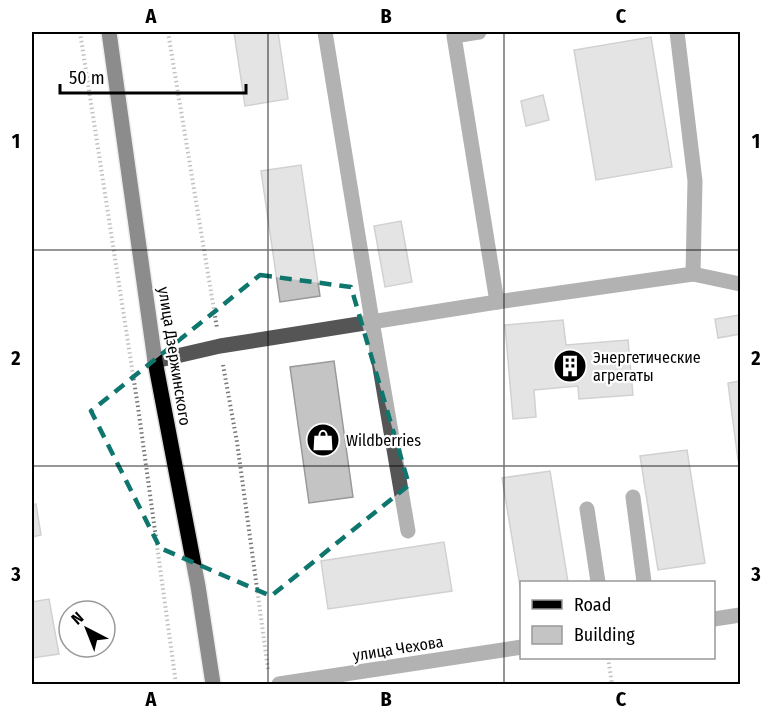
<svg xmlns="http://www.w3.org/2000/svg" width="772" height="716" viewBox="0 0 772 716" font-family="'Fira Sans Condensed',sans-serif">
  <rect width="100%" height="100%" fill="#fff"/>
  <g fill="#c4c4c4" stroke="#999" stroke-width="1.5">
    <path d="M234,32H278L288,99L245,106Z"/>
    <path d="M651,37L672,167L596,180L574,50Z"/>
    <path d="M543,95L549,120L526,126L521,101Z"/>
    <path d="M301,165L320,296L280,302L261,171Z"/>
    <path d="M401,221L412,282L385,287L374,226Z"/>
    <path d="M740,315V334L718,338L715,319Z"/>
    <path d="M563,320L566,345L628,340L633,395L579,399L578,386L534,390L536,417L513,419L505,325Z"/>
    <path d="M334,361L353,497L309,503L290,367Z"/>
    <path d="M740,381V460H738L728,383Z"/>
    <path d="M687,450L705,563L658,570L640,456Z"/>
    <path d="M550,471L568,582H522V598L502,478Z"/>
    <path d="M36,504L41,535L32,537V505Z"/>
    <path d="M444,542L452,591L328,609L321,561Z"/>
    <path d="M49,599L59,654L32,658V602Z"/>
  </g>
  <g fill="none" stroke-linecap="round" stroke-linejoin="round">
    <g stroke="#dbdbdb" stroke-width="18">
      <path id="major" d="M109,32L155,361L198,586L213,684"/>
    </g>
    <g stroke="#777" stroke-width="4" stroke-dasharray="1.5 3" stroke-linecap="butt">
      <path d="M80,32L138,407L176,684"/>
      <path d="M168,32L217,328"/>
      <path d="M223,365L237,442L268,669"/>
      <path d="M608,658L612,684"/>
    </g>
    <g stroke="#555" stroke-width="15">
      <path d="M325,32L372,321L408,531"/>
      <path d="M677,32L695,181L693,274"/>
      <path d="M497,302L693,274L740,284"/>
      <path d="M155,361L220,346L497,302L454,36L479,32"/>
      <path d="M633,497L644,582"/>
      <path d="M587,509L598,582"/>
      <path d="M714,619L740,615"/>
      <path d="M279,684L522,647"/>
    </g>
    <use href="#major" stroke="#000" stroke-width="15"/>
  </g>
  <path d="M0 0H772V716H0ZM260,275L351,287L409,485L271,596L160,548L91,411Z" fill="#fff" fill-opacity=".55" fill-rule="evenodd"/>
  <path fill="none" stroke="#0f766e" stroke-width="4.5" stroke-dasharray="12 8" stroke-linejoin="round" d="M260,275L351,287L409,485L271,596L160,548L91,411Z"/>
  <path fill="none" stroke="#000" stroke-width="1.5" stroke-opacity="0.55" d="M268,32V684M504,32V684M32,250H740M32,466H740"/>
  <defs>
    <g id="building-disc" transform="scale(1.725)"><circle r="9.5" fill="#000" stroke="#fff"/><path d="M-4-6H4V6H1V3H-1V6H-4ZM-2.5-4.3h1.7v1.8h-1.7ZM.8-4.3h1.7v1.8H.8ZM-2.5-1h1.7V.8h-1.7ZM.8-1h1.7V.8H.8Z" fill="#fff"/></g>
    <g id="shop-disc" transform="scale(1.725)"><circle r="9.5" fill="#000" stroke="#fff"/><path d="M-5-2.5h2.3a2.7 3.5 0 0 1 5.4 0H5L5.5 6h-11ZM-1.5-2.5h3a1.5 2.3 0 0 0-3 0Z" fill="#fff"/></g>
  </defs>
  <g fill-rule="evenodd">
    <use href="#building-disc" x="570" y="366"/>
    <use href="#shop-disc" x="323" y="440"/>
  </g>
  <g text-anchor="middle" stroke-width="4.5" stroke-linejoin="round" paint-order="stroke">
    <g font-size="16" fill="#000" stroke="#fff">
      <text transform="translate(175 356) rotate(81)" y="6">улица Дзержинского</text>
      <text transform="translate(398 648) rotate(-9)" y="6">улица Чехова</text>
    </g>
    <g font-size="16" fill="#000" stroke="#fff" text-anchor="start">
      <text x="593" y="363">Энергетические<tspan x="593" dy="18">агрегаты</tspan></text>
      <text x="346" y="446">Wildberries</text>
    </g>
  </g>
  <rect width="772" height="716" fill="none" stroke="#ffffff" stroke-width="66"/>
  <rect x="520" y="581" width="195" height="78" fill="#ffffff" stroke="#999999" stroke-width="1.5"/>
  <rect x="532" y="600" width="30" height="9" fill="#000000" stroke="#999999" stroke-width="1.5"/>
  <text x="574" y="611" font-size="18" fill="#000000">Road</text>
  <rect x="532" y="626" width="30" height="18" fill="#c4c4c4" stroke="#999999" stroke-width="1.5"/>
  <text x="574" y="641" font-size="18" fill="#000000">Building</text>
  <g transform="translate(87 629) rotate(318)"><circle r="28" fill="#ffffff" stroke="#999999" stroke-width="1.5"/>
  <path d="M0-4.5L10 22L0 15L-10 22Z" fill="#000000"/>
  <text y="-9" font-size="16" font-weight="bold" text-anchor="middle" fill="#000000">N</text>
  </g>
  <path d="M60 84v9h186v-9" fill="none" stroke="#000000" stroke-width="3"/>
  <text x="69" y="84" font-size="18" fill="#000000" stroke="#ffffff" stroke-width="4.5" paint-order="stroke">50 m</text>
  <rect x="33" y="33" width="706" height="650" fill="none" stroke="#000" stroke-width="2"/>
  <g font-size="20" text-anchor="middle" font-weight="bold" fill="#000">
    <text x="151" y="23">A</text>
    <text x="386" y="23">B</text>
    <text x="621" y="23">C</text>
    <text x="16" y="148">1</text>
    <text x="756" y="148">1</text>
    <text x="16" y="365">2</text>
    <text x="756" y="365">2</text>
    <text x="16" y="581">3</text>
    <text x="756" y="581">3</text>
    <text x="151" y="706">A</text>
    <text x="386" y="706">B</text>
    <text x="621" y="706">C</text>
  </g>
</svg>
